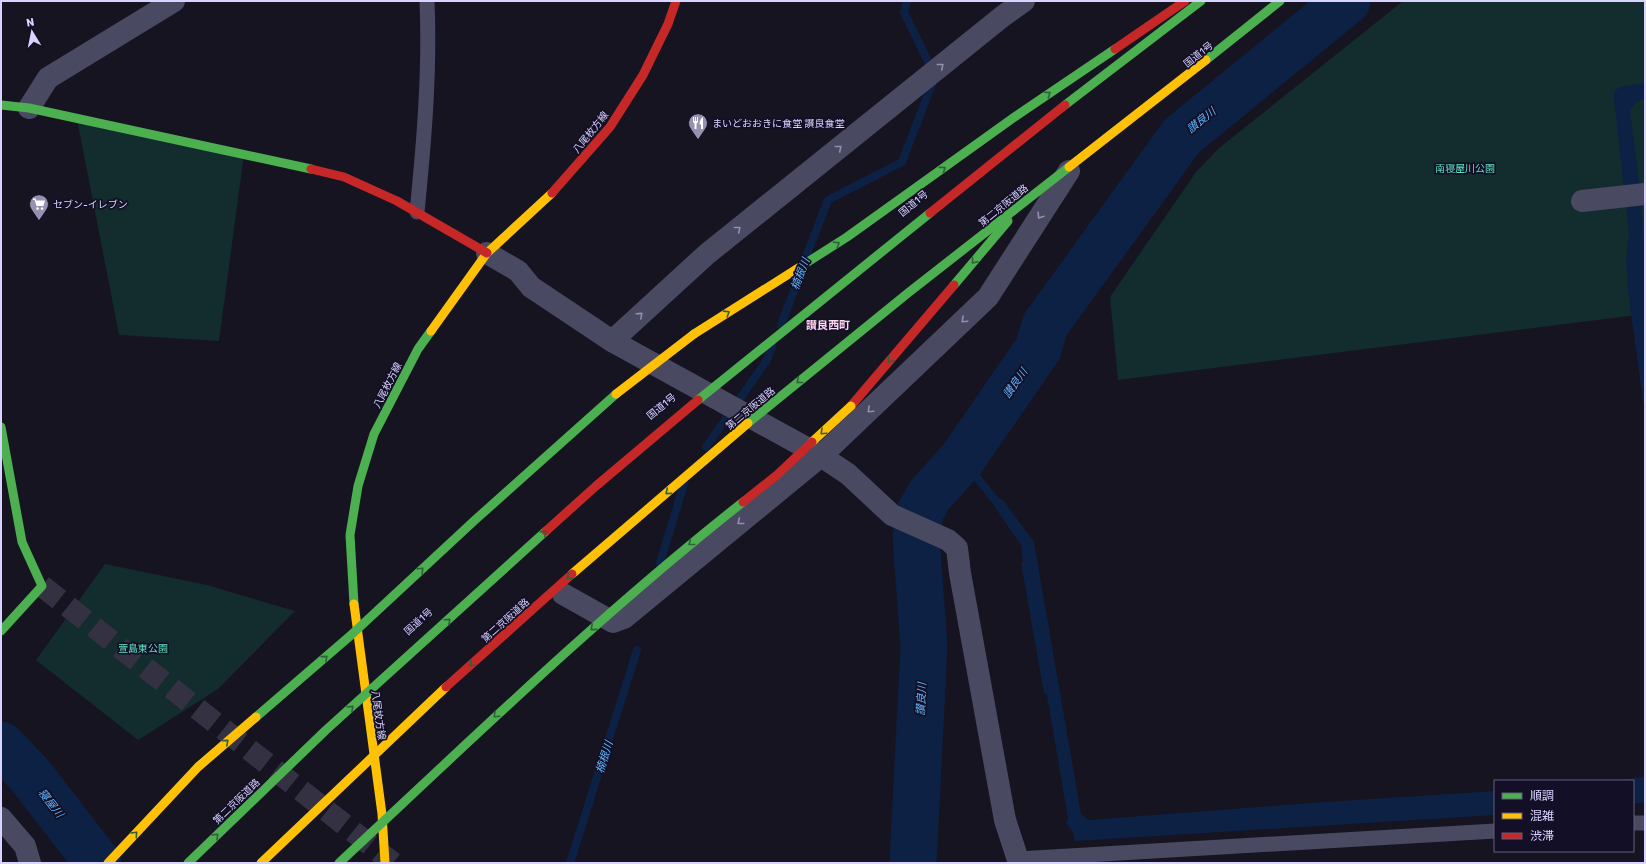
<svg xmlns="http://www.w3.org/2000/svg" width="1646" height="864" viewBox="0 0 1646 864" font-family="Rubik,'Noto Sans JP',sans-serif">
  <rect width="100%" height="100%" fill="#161421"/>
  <g fill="#132c2d">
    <path d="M1403,1H1645V314L1118,380L1110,297L1196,172L1219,148Z"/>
    <path d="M77,119L244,154L219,341L119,335Z"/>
    <path d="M105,564L207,585L295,611L218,689L138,740L36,660Z"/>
  </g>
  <g fill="#0d2144">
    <path d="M1645,83V99C1637,100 1634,104 1630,111L1641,194L1643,237L1645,258V415L1629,299L1626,259L1629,233L1614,99V93L1619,87Z"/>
    <path d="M998,498L1003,500L1034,542L1081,814L1089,820L1310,803L1495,791V815L1075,841L1073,832L1066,823L1068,819L1047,695L1044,693L1021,563L1023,561L1021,545L994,506Z"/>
    <path d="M1645,777V802L1633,804V781H1605Z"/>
  </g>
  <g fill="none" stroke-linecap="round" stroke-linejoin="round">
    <g stroke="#0d2144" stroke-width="8">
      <path d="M806,257L828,200L902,162L935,76L904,12L907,1"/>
      <path d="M781,325L801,272"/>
      <path d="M706,447L767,360L772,347"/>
      <path d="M962,459L1003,510"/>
      <path d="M660,563L684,484"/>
      <path d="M570,863L637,650"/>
    </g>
    <g stroke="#0d2144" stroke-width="47">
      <path d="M1,745L29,774L98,863"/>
      <path d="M913,863L924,646L916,538L920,512L929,496L962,459L1038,349L1045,325L1182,136L1347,1"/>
    </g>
    <path stroke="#333142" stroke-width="22" stroke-dasharray="22 11" stroke-linecap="butt" d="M42,586L393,863"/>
    <g stroke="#4a4962" stroke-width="15">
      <path d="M417,212C424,142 430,72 427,1"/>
      <path d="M1633,823H1645"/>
      <path d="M1018,859L1495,831"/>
    </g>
    <g stroke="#4a4962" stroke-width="22">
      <path d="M29,108L48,78L174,1"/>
      <path d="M1582,201L1645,194"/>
      <path d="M487,253L518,271L531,287L612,341L821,456L848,474L892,515L948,540L957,548L960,573L1005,820L1019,863"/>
      <path d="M612,341L707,254L1003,16L1024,1"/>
      <path d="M563,594L613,622L624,618L821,456L988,297L1069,171"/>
      <path d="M1,818L25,846L30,863"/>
    </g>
    <g stroke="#4caf50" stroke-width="9">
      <path d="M1,105L29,108L311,169"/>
      <path d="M803,265L847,237L1016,116L1115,49"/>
      <path d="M954,285L1008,221"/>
      <path d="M1,427L22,542L42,586L1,631"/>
      <path d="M354,604L350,535L358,486L374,434L418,349L431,331"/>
    </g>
    <g stroke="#ffc107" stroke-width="9">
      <path d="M431,331L487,253L552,193"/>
      <path d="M694,334L803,265"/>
      <path d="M354,604L382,814L385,863"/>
    </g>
    <g stroke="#c62828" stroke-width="9">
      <path d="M1115,49L1185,1"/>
      <path d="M311,169L344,177L397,201L487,253"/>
      <path d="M552,193L610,127L643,75L668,24L676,1"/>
      <path d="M851,406L954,285"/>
    </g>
    <g stroke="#4caf50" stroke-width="9">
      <path d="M1206,60L1280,1"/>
      <path d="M1065,105L1201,1"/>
      <path d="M698,400L930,213"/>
      <path d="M748,423L908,293L1069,167"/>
      <path d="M256,717L350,636L475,520L616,394"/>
      <path d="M188,863L326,730L546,531"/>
      <path d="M339,863C471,740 601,614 743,502"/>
    </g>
    <g stroke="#ffc107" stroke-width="9">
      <path d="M1069,167L1206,60"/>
      <path d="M616,394L694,334"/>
      <path d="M812,442L851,406"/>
      <path d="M572,574L748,423"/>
      <path d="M108,863L198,767L256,717"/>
      <path d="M261,863L446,687"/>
    </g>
    <g stroke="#c62828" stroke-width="9">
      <path d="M930,213L1065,105"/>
      <path d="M743,502L777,475L812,442"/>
      <path d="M546,531L596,486L698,400"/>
      <path d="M446,687L572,574"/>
    </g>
  </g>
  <defs><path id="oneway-chevron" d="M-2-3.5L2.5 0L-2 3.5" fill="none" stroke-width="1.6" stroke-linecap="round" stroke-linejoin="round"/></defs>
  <g stroke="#928eb0">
    <use href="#oneway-chevron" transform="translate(941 66) rotate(-39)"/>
    <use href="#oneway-chevron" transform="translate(839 148) rotate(-39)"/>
    <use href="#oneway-chevron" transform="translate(1040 216) rotate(123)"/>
    <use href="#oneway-chevron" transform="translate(738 229) rotate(-39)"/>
    <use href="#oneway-chevron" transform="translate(640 315) rotate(-42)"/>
    <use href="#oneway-chevron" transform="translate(964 320) rotate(137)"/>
    <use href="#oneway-chevron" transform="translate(870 410) rotate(137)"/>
    <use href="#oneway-chevron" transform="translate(740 522) rotate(141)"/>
  </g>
  <g stroke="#305f3b">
    <use href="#oneway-chevron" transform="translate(1048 94) rotate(-34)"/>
    <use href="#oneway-chevron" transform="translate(943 169) rotate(-36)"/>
    <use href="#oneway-chevron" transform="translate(837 244) rotate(-32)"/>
    <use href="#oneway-chevron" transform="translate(974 261) rotate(130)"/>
    <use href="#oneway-chevron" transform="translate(727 313) rotate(-32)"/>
    <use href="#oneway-chevron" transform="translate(890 360) rotate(130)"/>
    <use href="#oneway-chevron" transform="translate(799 381) rotate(141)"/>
    <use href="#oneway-chevron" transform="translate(823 432) rotate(137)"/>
    <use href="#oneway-chevron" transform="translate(668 492) rotate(140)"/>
    <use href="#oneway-chevron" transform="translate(544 533) rotate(-42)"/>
    <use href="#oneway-chevron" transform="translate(691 543) rotate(142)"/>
    <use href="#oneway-chevron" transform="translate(421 570) rotate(-43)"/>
    <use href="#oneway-chevron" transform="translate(569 577) rotate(139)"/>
    <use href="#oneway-chevron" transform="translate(448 621) rotate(-42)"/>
    <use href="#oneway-chevron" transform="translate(593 628) rotate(139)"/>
    <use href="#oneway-chevron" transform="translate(325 658) rotate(-41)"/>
    <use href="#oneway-chevron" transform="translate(472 664) rotate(138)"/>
    <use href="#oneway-chevron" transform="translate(351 708) rotate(-42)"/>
    <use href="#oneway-chevron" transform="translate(496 715) rotate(137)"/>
    <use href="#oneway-chevron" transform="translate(226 742) rotate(-41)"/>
    <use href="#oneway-chevron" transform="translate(135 834) rotate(-47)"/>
    <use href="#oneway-chevron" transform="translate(216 836) rotate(-44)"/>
  </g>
  <defs>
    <g id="restaurant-pin" transform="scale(1)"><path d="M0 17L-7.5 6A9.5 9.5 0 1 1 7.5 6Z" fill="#9591b1" stroke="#130f26"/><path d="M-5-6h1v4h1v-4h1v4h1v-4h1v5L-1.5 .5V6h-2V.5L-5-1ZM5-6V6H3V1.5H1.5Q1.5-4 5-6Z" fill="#fff"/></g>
    <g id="supermarket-pin" transform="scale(1)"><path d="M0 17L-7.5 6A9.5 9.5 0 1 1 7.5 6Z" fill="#9591b1" stroke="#130f26"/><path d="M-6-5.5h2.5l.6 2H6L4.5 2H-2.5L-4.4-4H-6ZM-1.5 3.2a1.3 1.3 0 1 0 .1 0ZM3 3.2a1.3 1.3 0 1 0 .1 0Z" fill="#fff"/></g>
  </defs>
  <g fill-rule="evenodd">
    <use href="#restaurant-pin" x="698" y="123"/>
    <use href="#supermarket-pin" x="39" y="204"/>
  </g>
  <g text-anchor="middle" stroke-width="3.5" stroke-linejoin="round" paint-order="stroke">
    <g font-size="10" fill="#d9d4ff" stroke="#130f26">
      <text transform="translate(1198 54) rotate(-38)" y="4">国道1号</text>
      <text transform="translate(590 132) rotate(-51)" y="4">八尾枚方線</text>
      <text transform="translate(913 203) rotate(-39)" y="4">国道1号</text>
      <text transform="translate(1003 205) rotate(-39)" y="4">第二京阪道路</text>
      <text transform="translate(387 385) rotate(-63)" y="4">八尾枚方線</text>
      <text transform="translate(661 406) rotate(-39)" y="4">国道1号</text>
      <text transform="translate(750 408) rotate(-40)" y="4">第二京阪道路</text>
      <text transform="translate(505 620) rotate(-42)" y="4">第二京阪道路</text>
      <text transform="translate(418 621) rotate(-42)" y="4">国道1号</text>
      <text transform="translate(379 715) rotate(82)" y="4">八尾枚方線</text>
      <text transform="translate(236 801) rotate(-44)" y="4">第二京阪道路</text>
    </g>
    <g font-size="10" fill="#d9d4ff" stroke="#130f26" text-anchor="start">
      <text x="712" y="127">まいどおおきに食堂 讃良食堂</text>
      <text x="53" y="208">セブン-イレブン</text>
    </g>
    <g font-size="10" fill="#5fe0c0" stroke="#130f26">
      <text x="1465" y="172">南寝屋川公園</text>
      <text x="143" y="652">萱島東公園</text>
    </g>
    <g font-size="11" font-style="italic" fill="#62b6ff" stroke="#130f26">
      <text transform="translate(1201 120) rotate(-39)" y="4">讃良川</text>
      <text transform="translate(800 274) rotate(-69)" y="4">楠根川</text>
      <text transform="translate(1015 383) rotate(-55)" y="4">讃良川</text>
      <text transform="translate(921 699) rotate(-87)" y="4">讃良川</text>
      <text transform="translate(604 757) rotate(-73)" y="4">楠根川</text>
      <text transform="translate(51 803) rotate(52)" y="4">寝屋川</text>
    </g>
    <g font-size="11" font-weight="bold" fill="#ffd6f0" stroke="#130f26">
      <text x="828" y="329">讃良西町</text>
    </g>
  </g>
  <rect width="1646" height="864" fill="none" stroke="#d9d4ff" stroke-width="4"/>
  <rect x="1494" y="780" width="140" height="72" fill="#130f26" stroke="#625e7d"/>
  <rect x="1502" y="793" width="20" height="6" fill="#4caf50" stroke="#625e7d"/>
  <text x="1530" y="800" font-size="12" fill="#d9d4ff">順調</text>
  <rect x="1502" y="813" width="20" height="6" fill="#ffc107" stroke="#625e7d"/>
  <text x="1530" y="820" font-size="12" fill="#d9d4ff">混雑</text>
  <rect x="1502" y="833" width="20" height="6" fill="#c62828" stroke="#625e7d"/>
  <text x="1530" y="840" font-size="12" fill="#d9d4ff">渋滞</text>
  <g transform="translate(32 32) rotate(350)" stroke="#130f26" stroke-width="3" paint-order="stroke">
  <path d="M0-3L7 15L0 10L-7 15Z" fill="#d9d4ff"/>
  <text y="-6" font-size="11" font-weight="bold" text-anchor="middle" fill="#d9d4ff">N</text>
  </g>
</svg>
